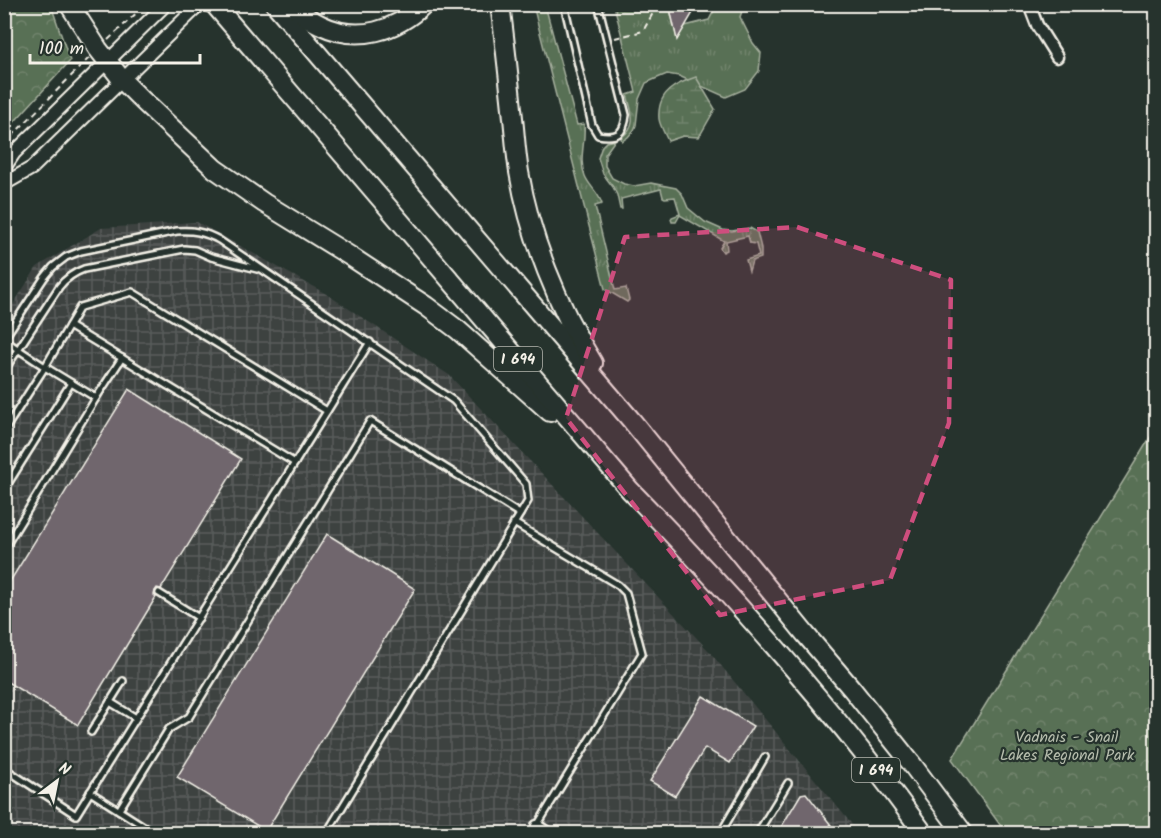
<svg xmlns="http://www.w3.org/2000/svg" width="1161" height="838" viewBox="0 0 1161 838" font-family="Kalam,sans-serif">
  <defs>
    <pattern id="industrial-grid" width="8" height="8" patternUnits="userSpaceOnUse" patternTransform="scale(1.5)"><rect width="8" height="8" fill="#3c4240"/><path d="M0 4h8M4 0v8" fill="none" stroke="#595e5c"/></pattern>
    <pattern id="grass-tufts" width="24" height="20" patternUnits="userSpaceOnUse" patternTransform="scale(1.5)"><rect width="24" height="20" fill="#586f54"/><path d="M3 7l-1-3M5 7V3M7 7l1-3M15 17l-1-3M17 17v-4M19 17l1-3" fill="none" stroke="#71846d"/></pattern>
    <pattern id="wetland-marsh" width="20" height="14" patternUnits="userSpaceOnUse" patternTransform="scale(1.5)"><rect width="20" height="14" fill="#586f54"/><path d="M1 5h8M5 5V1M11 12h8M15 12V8" fill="none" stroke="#71846d"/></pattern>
    <pattern id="park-crowns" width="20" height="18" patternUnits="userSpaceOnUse" patternTransform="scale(1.5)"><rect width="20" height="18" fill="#586f54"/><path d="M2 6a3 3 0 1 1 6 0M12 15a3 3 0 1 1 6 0" fill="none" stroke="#71846d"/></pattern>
  </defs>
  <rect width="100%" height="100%" fill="#26332d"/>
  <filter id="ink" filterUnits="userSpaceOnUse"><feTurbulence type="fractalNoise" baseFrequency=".0167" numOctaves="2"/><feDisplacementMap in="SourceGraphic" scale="12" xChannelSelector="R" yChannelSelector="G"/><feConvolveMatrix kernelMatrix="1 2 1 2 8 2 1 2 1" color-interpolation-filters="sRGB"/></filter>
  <g filter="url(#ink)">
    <path fill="url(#industrial-grid)" d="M197,222L328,295L449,375L709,651L859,833L5,834V317L37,267L101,228Z"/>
    <g fill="url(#grass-tufts)" stroke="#a6b09e" stroke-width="1.5">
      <path d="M533,5H545L577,125L584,124C586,142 578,159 585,176C589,186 599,193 602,204L595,206L615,290L626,288L629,300L627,302L605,289Z"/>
      <path d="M614,5H669L677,39L685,26L709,20L717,5H744L740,17L753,43L761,53L759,71L745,89L726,97L679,76L667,74L655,79L646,83L639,99L636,125L634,130L628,137L622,141L621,138C638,125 632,113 627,95L636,92Z"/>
      <path d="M615,140L605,154V166L612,178L624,184L634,186L651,183L676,188L682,194L688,208L705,222L723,230L732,231L750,228L757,232L761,248V258L752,261L749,271L746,260L759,256L756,244L750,243L748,236L726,241L727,250L723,252L720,248L724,241L680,215L676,222H672L671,219L672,217L680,214L675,197L665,198L663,197L661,189L621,199L622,209H620L617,195L613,187L603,174L598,158L602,146L606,142Z"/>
    </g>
    <path fill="url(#wetland-marsh)" stroke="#a6b09e" stroke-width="1.5" d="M696,77L715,109L699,137L683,136L668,141C665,134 660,126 659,119C657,92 675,84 696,77Z"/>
    <g fill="url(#park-crowns)" stroke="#a6b09e" stroke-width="1.5">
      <path d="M5,4L51,5L70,61L5,132Z"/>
      <path d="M1156,428V833H1006L952,759Z"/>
    </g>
    <g fill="#6f666d" stroke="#f4f1e8" stroke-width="1.5">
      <path d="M669,4H698L677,40Z"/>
      <path d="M129,389L241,459L161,589L157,588L155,591L154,595L156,597L78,725L4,680V591Z"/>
      <path d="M327,534L415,589L266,831L177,777Z"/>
      <path d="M703,696L753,726L730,763L705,748L675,796L650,781Z"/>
      <path d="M806,793L838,834H777L801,794Z"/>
    </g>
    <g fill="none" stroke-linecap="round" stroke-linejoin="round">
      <g stroke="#f4f1e8" stroke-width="10">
        <g id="service">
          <path d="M564,4L592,125L598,135C617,138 624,135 626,115L598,4"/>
          <path d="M69,326L295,463"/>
          <path d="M4,339L44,278L53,267L66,257L81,251L177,231C193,230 205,232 219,240L454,401L526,484L528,501L326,834"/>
          <path d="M4,340L45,367L80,307L132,292L327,411"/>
          <path d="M4,371L59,287C66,278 73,273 84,269L184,249L195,250L211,257L257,269"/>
          <path d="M96,398L122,358"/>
          <path d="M4,431L45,367L96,398L4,549"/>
          <path d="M4,490L71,383"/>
          <path d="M514,523L618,585L626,593L642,653L532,834"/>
          <path d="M159,593L199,618"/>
          <path d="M110,702L136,718"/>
          <path d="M91,732L123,681"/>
          <path d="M4,768L76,815L370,342"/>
          <path d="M90,792L156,834"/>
          <path d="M119,810L169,729L189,717L370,421L520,514"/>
          <path d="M720,834L765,757"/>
          <path d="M757,834L788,783"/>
        </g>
      </g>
      <g stroke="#f4f1e8" stroke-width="15">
        <g id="minor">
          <path d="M1029,4L1037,25L1057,57"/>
          <path d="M537,826L549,834"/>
        </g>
      </g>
      <g stroke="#f4f1e8" stroke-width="16">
        <g id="tertiary">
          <path d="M4,168L14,153L166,4"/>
          <path d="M4,184L32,168L200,4"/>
        </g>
      </g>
      <g stroke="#f4f1e8" stroke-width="22">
        <g id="motorway">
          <path d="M69,4L98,49L123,81L143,101L215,169L264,203L350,256L426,306L458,330L550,412"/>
          <path d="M214,4L630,490C735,598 836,711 924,834"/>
          <path d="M275,4L632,421L806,635L852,689L911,763L964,834"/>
          <path d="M290,4C300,12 309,20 321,25C358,43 396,31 424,4"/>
          <path d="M500,4C505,42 509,80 513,118C515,136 516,154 519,172C530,237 558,307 593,363"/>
        </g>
      </g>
      <g stroke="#f4f1e8" stroke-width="2" stroke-dasharray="6 4.5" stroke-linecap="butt">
        <path d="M615,38L643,31L658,4"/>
        <path d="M108,40L146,4"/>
        <path d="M4,144L89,58"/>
      </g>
      <use href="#service" stroke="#26332d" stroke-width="5"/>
      <use href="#minor" stroke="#26332d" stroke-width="10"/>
      <use href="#tertiary" stroke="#26332d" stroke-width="12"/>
      <use href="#motorway" stroke="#26332d" stroke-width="18"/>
    </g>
  </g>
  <path fill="#ce4e7e" fill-opacity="0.2" stroke="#ce4e7e" stroke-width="4.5" stroke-dasharray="12 8" stroke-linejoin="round" d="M797,227L951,280L949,423L890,580L720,615L566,418L625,237Z"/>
  <g text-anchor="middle" stroke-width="4.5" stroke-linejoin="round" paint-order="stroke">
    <g fill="#26332d" stroke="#b6b8b0" stroke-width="1.5">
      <rect x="494" y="347" width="48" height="24" rx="4.5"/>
      <rect x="852" y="758" width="48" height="24" rx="4.5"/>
    </g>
    <g font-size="15" font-weight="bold" fill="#f4f1e8">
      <text x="518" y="364">I 694</text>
      <text x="876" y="775">I 694</text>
    </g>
    <g font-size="16" fill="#b6bdad" stroke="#26332d">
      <text x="1067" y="742">Vadnais - Snail<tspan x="1067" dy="18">Lakes Regional Park</tspan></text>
    </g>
  </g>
  <rect width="1161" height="838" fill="none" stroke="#26332d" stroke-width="24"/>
  <rect x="12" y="12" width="1137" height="814" fill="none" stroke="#f4f1e8" stroke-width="2" filter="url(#ink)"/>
  <g transform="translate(57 781) rotate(32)" stroke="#26332d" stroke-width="4.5" paint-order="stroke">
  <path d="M0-4.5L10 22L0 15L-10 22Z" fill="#f4f1e8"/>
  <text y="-9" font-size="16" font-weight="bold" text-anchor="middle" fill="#f4f1e8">N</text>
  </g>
  <path d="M30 54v9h170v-9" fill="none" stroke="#f4f1e8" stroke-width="3"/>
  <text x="39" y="54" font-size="18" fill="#f4f1e8" stroke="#26332d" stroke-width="4.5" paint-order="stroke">100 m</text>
</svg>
